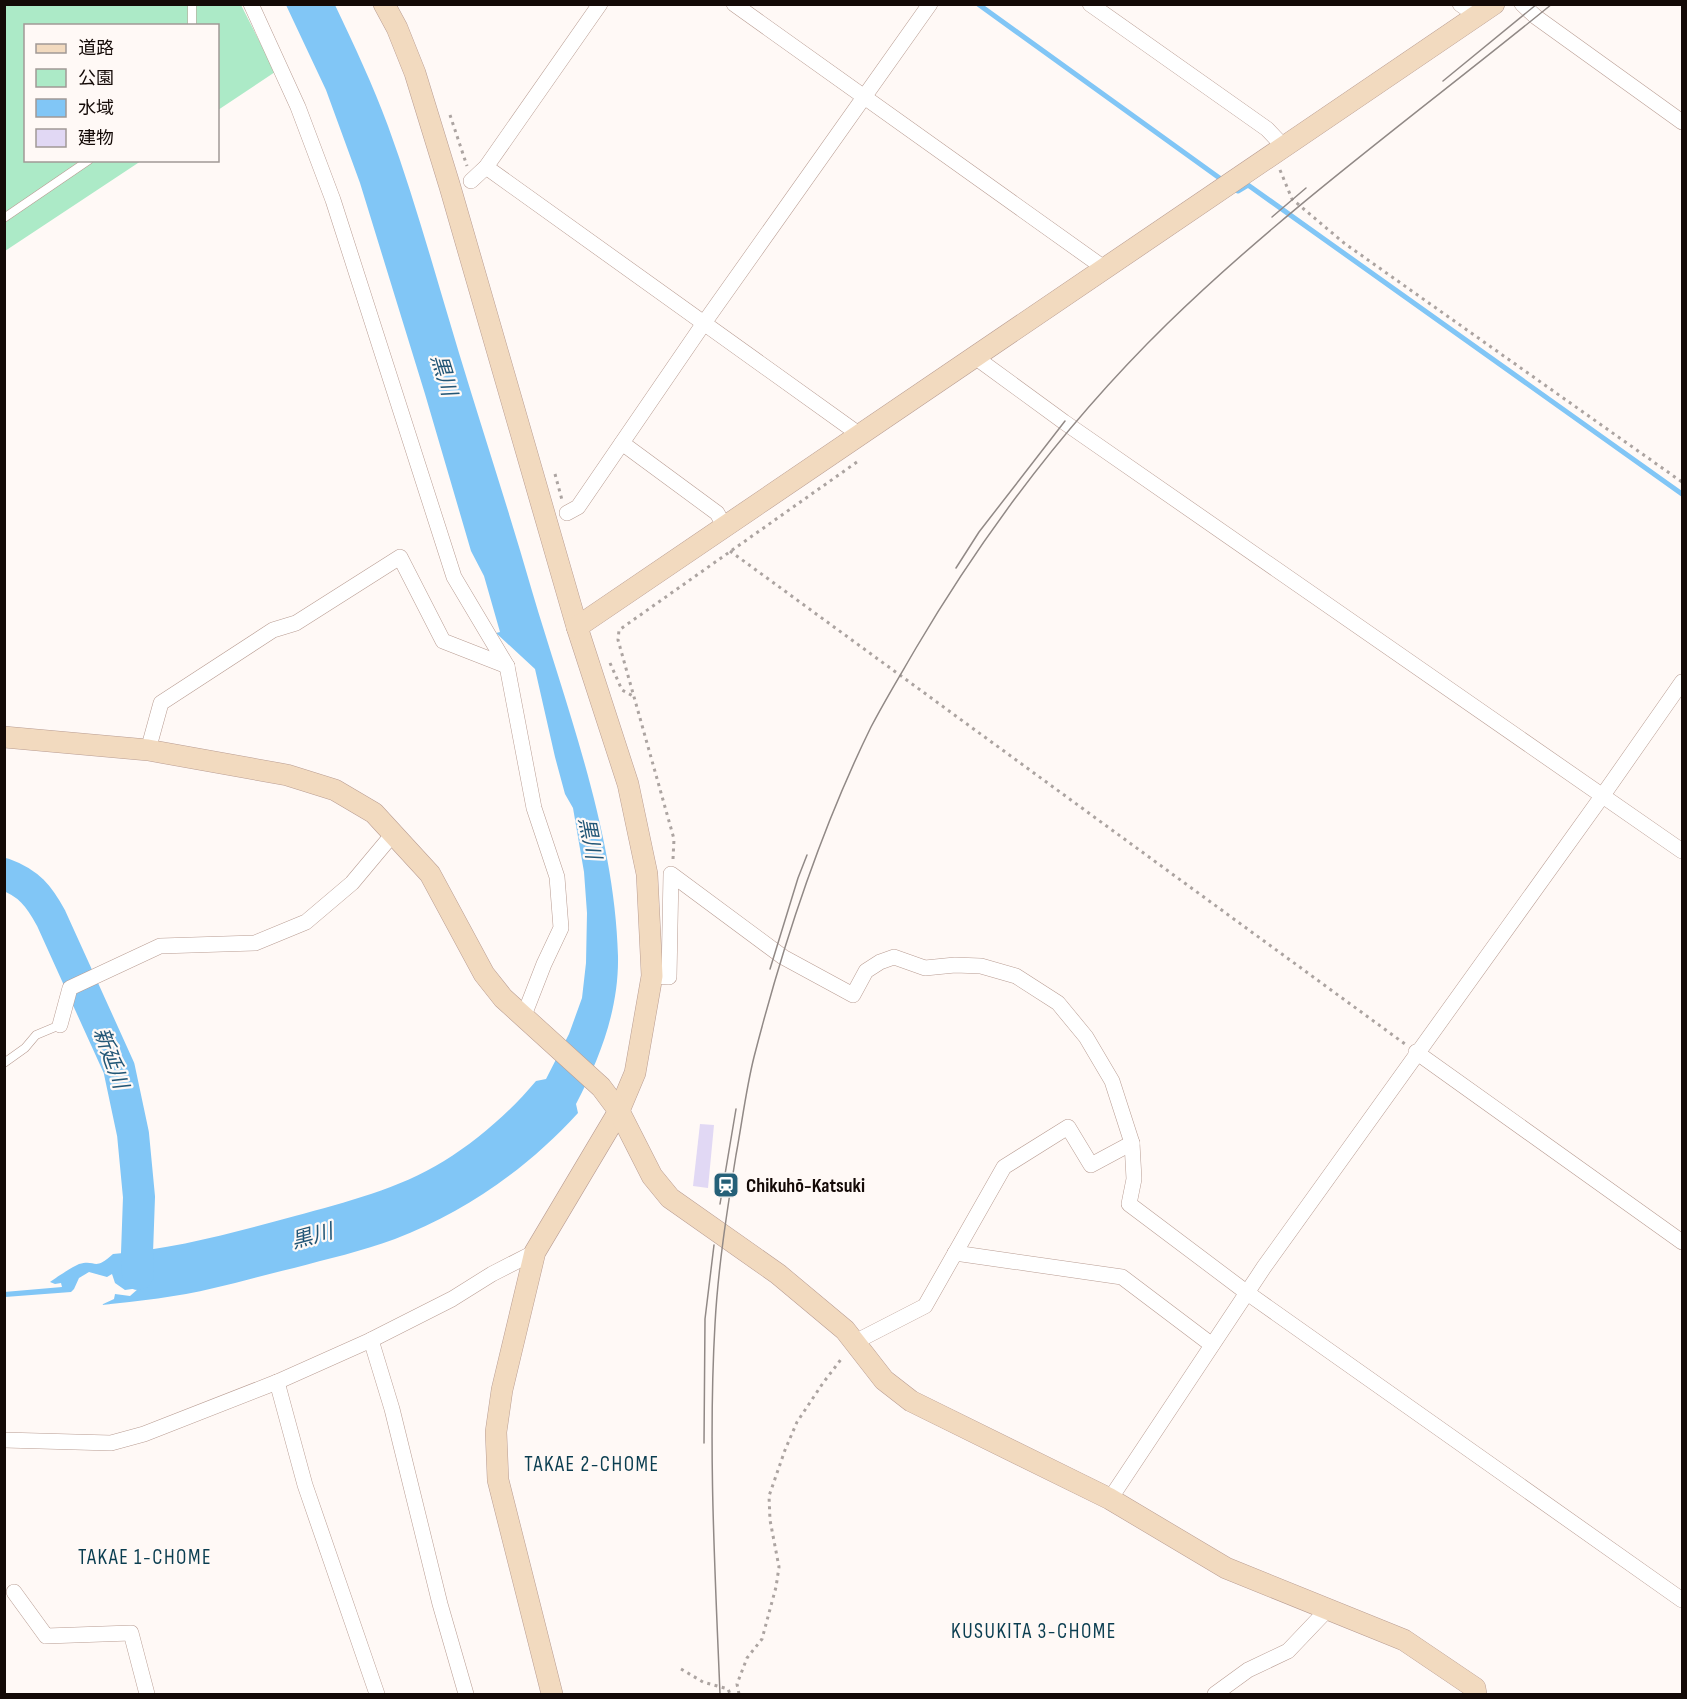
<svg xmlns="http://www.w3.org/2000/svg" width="1687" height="1699" viewBox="0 0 1687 1699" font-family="'Sofia Sans Condensed','Noto Sans JP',sans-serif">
  <rect width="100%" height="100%" fill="#fff9f6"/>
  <path fill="#aceac7" d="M5,5H241L275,72L218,110V26H26V160L141,161L5,251Z"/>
  <path fill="#81c6f6" d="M286,5H335C354,45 373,85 388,126C415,200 436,277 459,353C483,432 509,511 532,591C566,706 615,834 618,956C619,1009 600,1058 576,1104L578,1113C527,1169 465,1212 395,1239C363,1251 327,1259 294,1268C267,1274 241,1282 214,1288C177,1297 139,1301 101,1305L114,1299L115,1294L130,1296L139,1288L125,1290L115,1283L112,1274L107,1277L89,1272L79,1278L74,1289L71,1292L5,1297L4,1292L62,1287L61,1283L55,1284L50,1282C57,1277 72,1267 79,1264C97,1259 93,1272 113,1254C175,1249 236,1232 295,1216C346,1202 399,1189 444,1161C478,1140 511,1111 536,1081L546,1079L569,1034L582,998L586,963L587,913L584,872L573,808L565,794L555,757L535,669L496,633L500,632L484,576L471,551L425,394L360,183L326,90Z"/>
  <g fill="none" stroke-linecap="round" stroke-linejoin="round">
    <g stroke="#81c6f6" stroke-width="5">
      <path d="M978,4L1225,182"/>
      <path d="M1233,188L1238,191L1248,185L1682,494"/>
    </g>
    <path stroke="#81c6f6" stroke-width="32" d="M4,874C29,883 39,896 51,918L119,1068L133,1134L139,1197L137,1253L138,1274"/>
  </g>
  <path fill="#e1d8f4" d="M700,1124L714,1125L708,1188L693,1186Z"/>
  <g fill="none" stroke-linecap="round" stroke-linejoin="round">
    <g stroke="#b99d93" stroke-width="9">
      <g id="lane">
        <path d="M192,4V26"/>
        <path d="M4,218L89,160"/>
        <path d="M4,1063L25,1048L36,1035L60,1025"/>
      </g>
    </g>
    <g stroke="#b99d93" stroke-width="16">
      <g id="street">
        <path d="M251,4L298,107L333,200L454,577L507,666L534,808L557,877L561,928L544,964L523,1018"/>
        <path d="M734,4L1104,268"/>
        <path d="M1090,4L1267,129L1284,147"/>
        <path d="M1460,4L1477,16"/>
        <path d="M1522,4L1536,17L1682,122"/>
        <path d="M486,167L860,435"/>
        <path d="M471,181L486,167L600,4"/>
        <path d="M975,357L1064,422L1682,851"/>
        <path d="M622,443L717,513L725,527"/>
        <path d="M567,513L578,507L704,323L930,4"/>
        <path d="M148,750L161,703L273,630L296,623L400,557L443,641L507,666"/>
        <path d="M652,976L669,977L671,874L783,957L853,995L866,971L880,962L894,957L925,968L955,965L981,966L1016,976L1058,1003L1086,1037L1112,1081L1132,1143L1134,1179L1129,1204L1246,1292L1682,1600"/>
        <path d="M60,1025L70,988L160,946L255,943L306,922L352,883L393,834"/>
        <path d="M1416,1052L1682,1242"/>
        <path d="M955,1253L1122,1277L1212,1345"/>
        <path d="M371,1340L392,1409L440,1604L466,1694"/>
        <path d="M855,1342L925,1306L1004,1167L1068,1127L1091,1165L1132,1143"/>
        <path d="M277,1382L305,1485L377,1694"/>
        <path d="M4,1440L111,1443L144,1434L277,1382L371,1340L452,1299L492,1274L535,1252"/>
        <path d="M1110,1499L1264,1267L1603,795L1682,682"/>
        <path d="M14,1592L46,1636L131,1633L147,1694"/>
        <path d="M1215,1694L1248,1670L1288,1651L1328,1609"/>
      </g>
    </g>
    <g stroke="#b99d93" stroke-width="22">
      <g id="secondary">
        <path d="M384,4L397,28L415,73L450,187L577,627L628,784L647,874L652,976L635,1073L619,1111L535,1252L502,1390L496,1432L498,1480L552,1694"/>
        <path d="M577,627L1494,4"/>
        <path d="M4,737L148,750L287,775L335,790L374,813L430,874L484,974L503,998L601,1087L619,1111L652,1176L670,1198L778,1274L845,1330L884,1380L911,1401L1110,1499L1226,1568L1404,1640L1475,1688L1476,1694"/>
      </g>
    </g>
    <g stroke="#aca4a1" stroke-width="3" stroke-dasharray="3 4.5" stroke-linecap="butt">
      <path d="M450,115L467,166"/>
      <path d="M1280,170L1292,199L1344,243L1682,482"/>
      <path d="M555,474L562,500"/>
      <path d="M730,551L1405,1044"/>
      <path d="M610,663L622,690L633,696"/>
      <path d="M673,859L674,839L618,640L619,630L857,462"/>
      <path d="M681,1669L703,1682L728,1689L730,1694"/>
      <path d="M739,1694L737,1684L747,1658L762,1639L776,1587L779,1567L770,1520L769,1496L785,1450L797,1422L823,1383L842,1358"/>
    </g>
    <use href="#lane" stroke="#fff" stroke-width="8"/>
    <use href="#street" stroke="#fff" stroke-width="15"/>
    <use href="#secondary" stroke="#f2dabf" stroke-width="21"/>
    <g stroke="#918986" stroke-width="1.5">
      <path d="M1443,81L1537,4"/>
      <path d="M1272,217L1306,188"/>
      <path d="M956,568L979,532L1065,421"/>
      <path d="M770,969L798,878L807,855"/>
      <path d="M720,1204L736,1109"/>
      <path d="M704,1443L705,1319L714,1245"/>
      <path d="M720,1694C715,1571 708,1447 715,1324C718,1268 727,1211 736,1155C742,1123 746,1089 754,1057C783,944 820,831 871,727C885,700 901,674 916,648C985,531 1069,420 1167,324C1286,208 1422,110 1552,4"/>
    </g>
  </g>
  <defs>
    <g id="station-square" transform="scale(1.35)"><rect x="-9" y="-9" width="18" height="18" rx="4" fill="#256078" stroke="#fff9f6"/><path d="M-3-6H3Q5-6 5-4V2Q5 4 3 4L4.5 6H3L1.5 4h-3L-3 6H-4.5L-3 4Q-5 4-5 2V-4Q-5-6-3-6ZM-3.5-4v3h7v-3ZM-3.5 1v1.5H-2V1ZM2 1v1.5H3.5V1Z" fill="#fff"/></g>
  </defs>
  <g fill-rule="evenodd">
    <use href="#station-square" x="726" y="1185"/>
  </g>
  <g text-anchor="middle" stroke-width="4.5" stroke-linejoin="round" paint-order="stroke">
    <g font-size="20" font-weight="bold" fill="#140a07" stroke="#fff9f6" text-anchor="start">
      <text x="746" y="1192">Chikuhō-Katsuki</text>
    </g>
    <g font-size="21" font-style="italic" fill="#225676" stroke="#fff9f6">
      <text transform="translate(444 375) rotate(73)" y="7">黒川</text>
      <text transform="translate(590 838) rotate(79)" y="7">黒川</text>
      <text transform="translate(111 1058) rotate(70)" y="7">新延川</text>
      <text transform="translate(312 1236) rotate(-15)" y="7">黒川</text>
    </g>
    <g font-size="21" letter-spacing="1.5" fill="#0a3d50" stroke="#fff9f6">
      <text x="592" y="1471">TAKAE 2-CHOME</text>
      <text x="145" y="1564">TAKAE 1-CHOME</text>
      <text x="1034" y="1638">KUSUKITA 3-CHOME</text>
    </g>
  </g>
  <rect width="1687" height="1699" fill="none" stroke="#140a07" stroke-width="12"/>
  <rect x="24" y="24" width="195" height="138" fill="#fff9f6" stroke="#a19996" stroke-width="1.5"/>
  <rect x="36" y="44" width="30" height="9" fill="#f2dabf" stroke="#a19996" stroke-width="1.5"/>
  <text x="78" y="54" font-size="18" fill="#140a07">道路</text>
  <rect x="36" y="69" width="30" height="18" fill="#aceac7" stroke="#a19996" stroke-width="1.5"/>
  <text x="78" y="84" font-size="18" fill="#140a07">公園</text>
  <rect x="36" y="99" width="30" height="18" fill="#81c6f6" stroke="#a19996" stroke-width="1.5"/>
  <text x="78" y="114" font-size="18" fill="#140a07">水域</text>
  <rect x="36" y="129" width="30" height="18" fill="#e1d8f4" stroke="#a19996" stroke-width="1.5"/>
  <text x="78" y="144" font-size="18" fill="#140a07">建物</text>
</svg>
